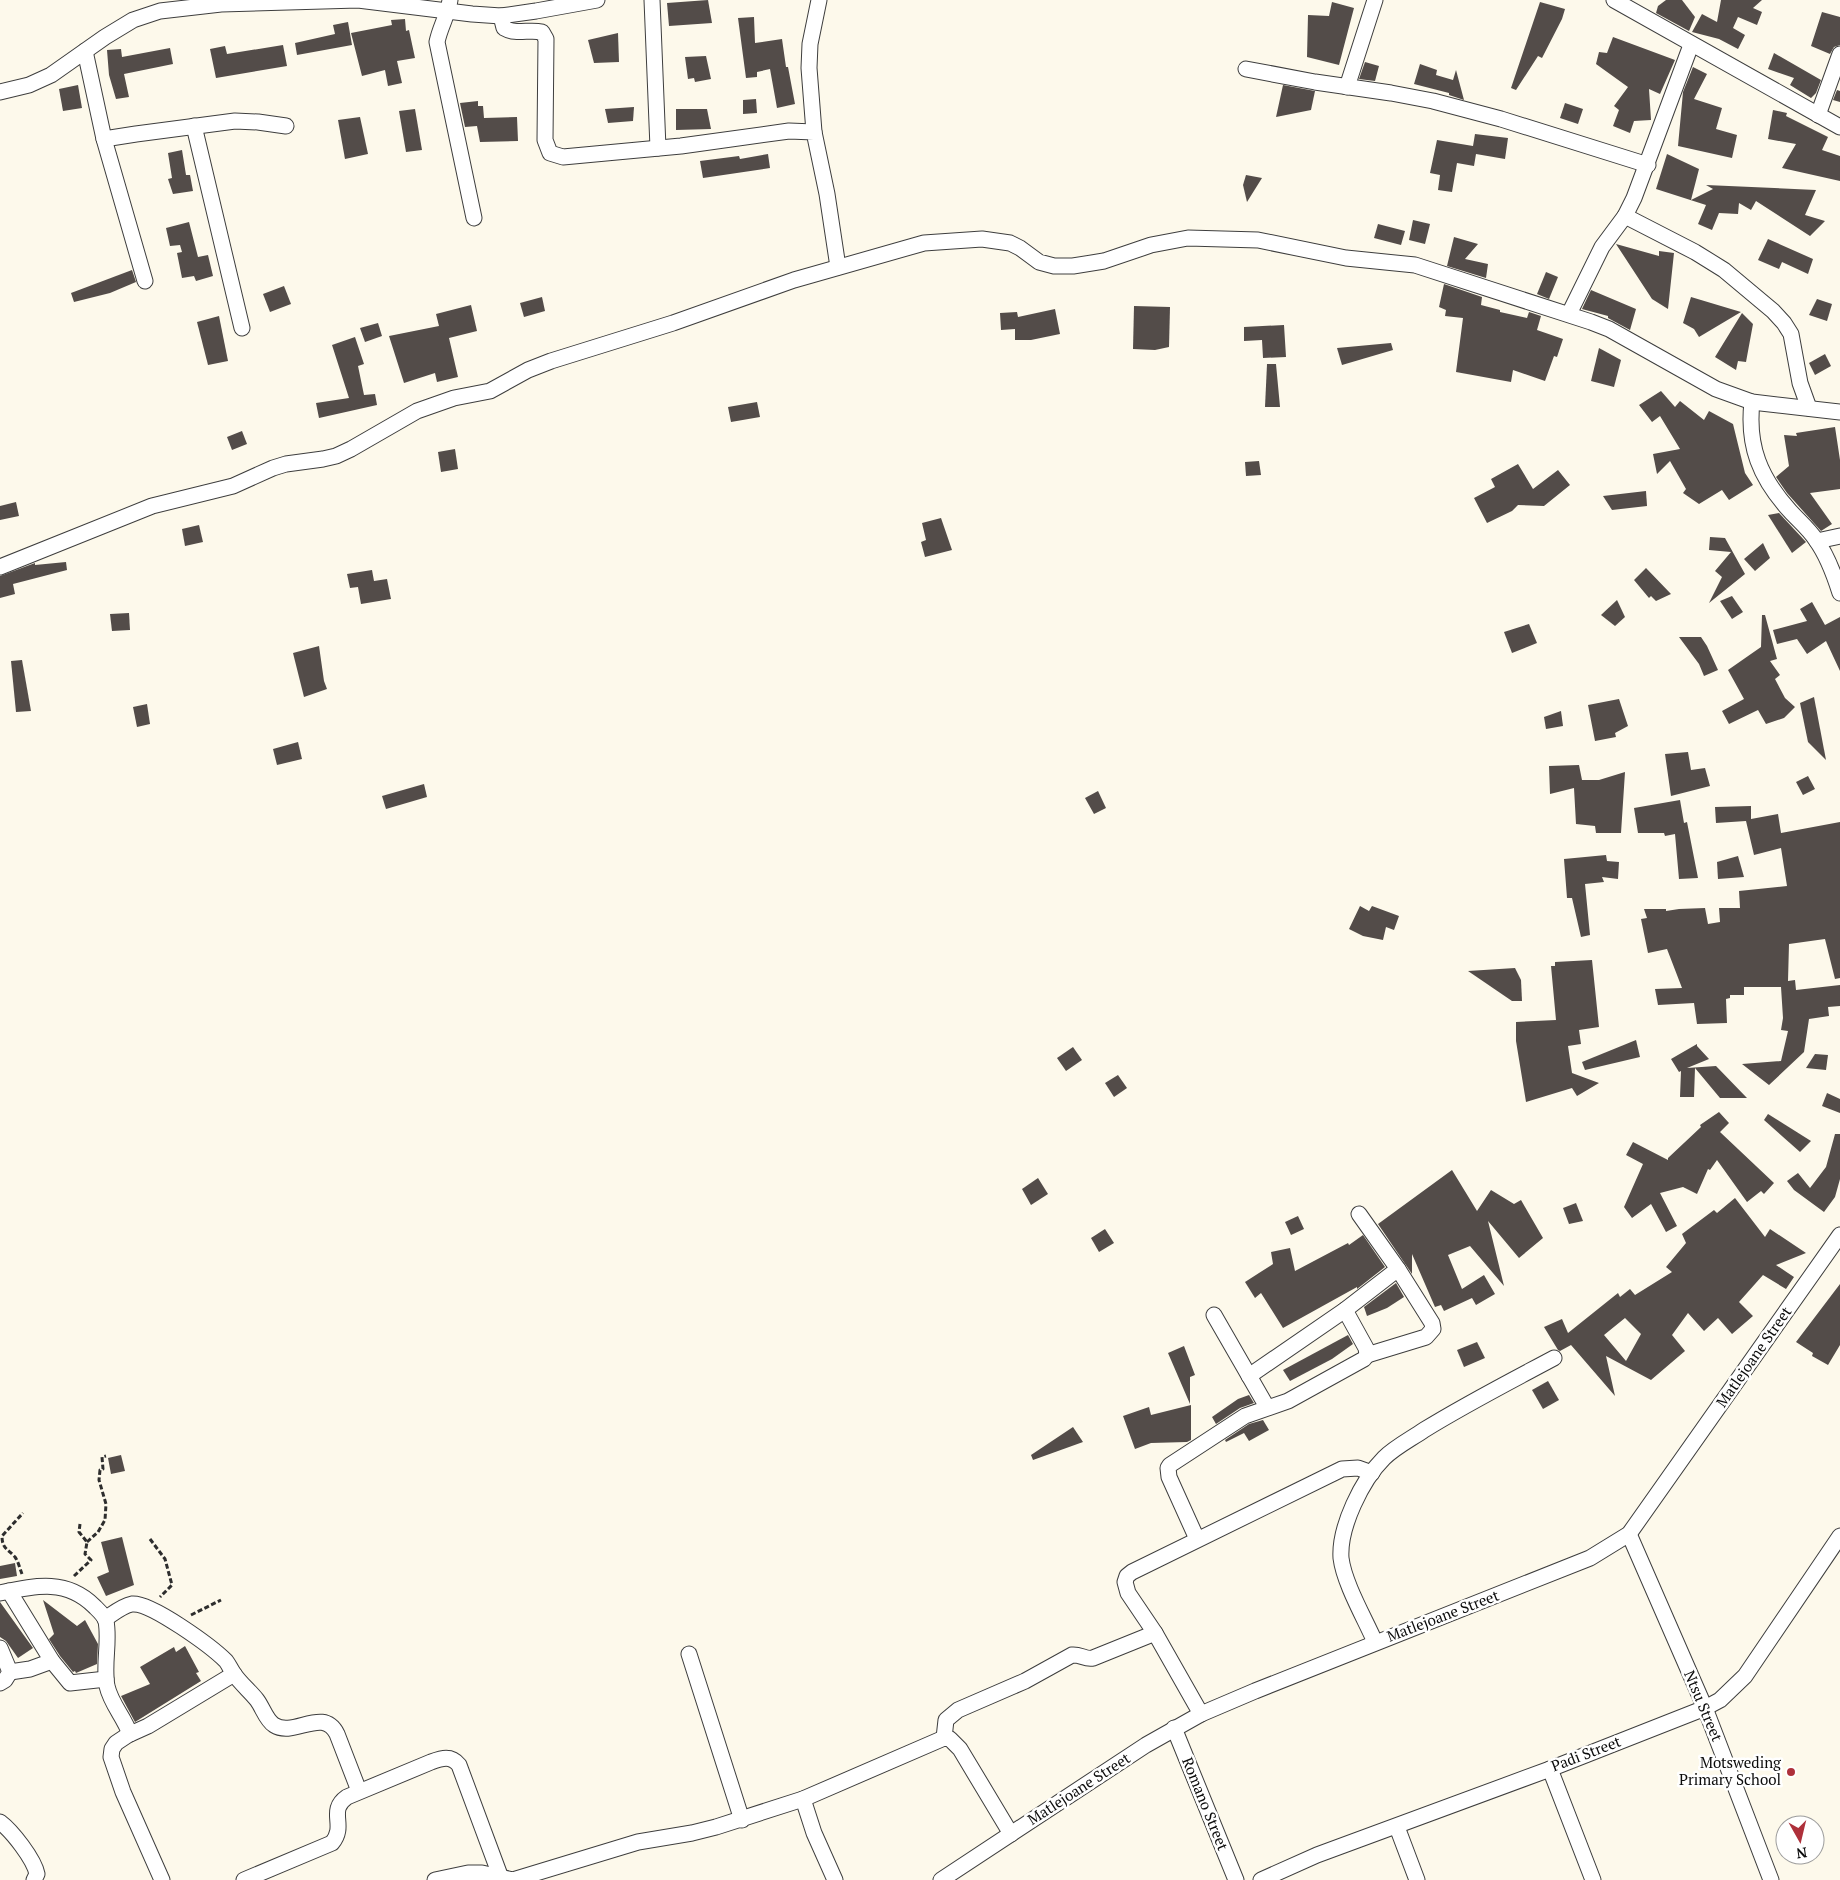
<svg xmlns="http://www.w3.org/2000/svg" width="1840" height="1880" viewBox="0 0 1840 1880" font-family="'PT Serif',serif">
  <rect width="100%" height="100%" fill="#fdf9eb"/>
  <g fill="#534c49" fill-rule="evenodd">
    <path d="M708,0L712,23L669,26L667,3Z"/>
    <path d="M1666,0H1682L1695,17L1689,31L1656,13L1658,6Z"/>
    <path d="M1721,0H1762L1753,8L1762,12L1757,25L1738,17L1733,28L1745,35L1738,49L1719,39L1692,32L1702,14L1717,22Z"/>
    <path d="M1332,2L1354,8L1339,65L1307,57L1308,15L1329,16Z"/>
    <path d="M1540,2L1565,9L1562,19L1542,58L1538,56L1516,90L1511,88Z"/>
    <path d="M1822,12L1840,17V45L1834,47L1830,54L1811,46Z"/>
    <path d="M754,17L755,43L782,39L786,67H788L795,104L777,108L770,69L757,72V77L746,78L738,18Z"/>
    <path d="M405,19L406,31L409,30L415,58L397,61L402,83L388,86L385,70L362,76L351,33L392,25L391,20Z"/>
    <path d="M348,22L352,45L297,55L295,43L335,34L333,25Z"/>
    <path d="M618,33L619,62L594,63L588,40Z"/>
    <path d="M1613,37L1675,60L1660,94L1649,89L1651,120L1634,121L1630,133L1613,126L1619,110L1614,106L1628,87L1596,64L1599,52L1607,53Z"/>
    <path d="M283,45L287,66L216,78L210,49L225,46L227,54Z"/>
    <path d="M170,48L173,64L124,74L129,97L116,99L109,75L107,50L121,49L122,57Z"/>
    <path d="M1774,53L1821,80L1816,93L1811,98L1790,85L1794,78L1768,69Z"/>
    <path d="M706,56L711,79L695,82L694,78L688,79L685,57Z"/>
    <path d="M1365,62L1379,66L1375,81L1359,79Z"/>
    <path d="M1420,64L1437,70L1436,75L1453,80L1456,70L1464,100L1449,95V93L1414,84Z"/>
    <path d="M1693,67L1707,74L1694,99L1722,108L1716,129L1737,135L1732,158L1678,146L1683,92Z"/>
    <path d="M78,85L82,108L63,111L59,89Z"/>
    <path d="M1283,85L1315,91L1311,110L1276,117Z"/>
    <path d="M1837,90L1840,91V102L1833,100Z"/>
    <path d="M756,99L757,113L743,114V100Z"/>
    <path d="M478,101V106H483L484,118L517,117L518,141L480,142L477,126L465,127L460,103Z"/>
    <path d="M1565,103L1583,109L1578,124L1560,118Z"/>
    <path d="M634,107L633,121L608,123L605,109Z"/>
    <path d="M415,109L422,150L406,152L399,111Z"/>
    <path d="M676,109H707L711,129L676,130Z"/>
    <path d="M1773,110L1787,113L1786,116L1828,137L1822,150L1840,156V181L1782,168L1796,144L1768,139Z"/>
    <path d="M360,117L368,154L345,159L338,120Z"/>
    <path d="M1475,134L1508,138L1505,159L1476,154L1474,166L1457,163L1452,192L1438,190L1440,175L1430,173L1437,140L1473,146Z"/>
    <path d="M182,150L186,175H190L193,191L173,194L168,179L172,178L168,153Z"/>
    <path d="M768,154L770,168L703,178L700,161L739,156L740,159Z"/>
    <path d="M1667,154L1699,169L1691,200L1713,189L1706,185L1816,190L1805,215L1825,221L1810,236L1756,201L1751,210L1739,203L1738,214L1719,213L1712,230L1698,224L1706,205L1656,189Z"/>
    <path d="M1246,175L1262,178L1247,202L1243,185Z"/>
    <path d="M1413,220L1430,224L1425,244L1409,240Z"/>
    <path d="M189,222L198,257L208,255L213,276L196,281L194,276L182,278L177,253L182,252L180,245L170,246L166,228Z"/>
    <path d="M1378,224L1405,231L1401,245L1374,238Z"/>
    <path d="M1454,237L1478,244L1465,259L1488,264L1486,278L1447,266Z"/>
    <path d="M1768,239L1813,259L1808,274L1782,262L1779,269L1758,260Z"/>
    <path d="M1616,244L1659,256V251L1674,253L1668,309L1652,299Z"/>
    <path d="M132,270L136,282L110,293L74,302L71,293Z"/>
    <path d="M1546,272L1558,277L1549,299L1537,294Z"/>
    <path d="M1444,284L1482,297L1481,305L1500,310V312L1527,318L1529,312L1541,316L1537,330L1563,339L1557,357L1554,356L1545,381L1513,370L1511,382L1456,372L1463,318L1445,316L1446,310L1439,307Z"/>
    <path d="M284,286L291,304L270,312L263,294Z"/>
    <path d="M1591,290L1636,309L1630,330L1608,318V316L1582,309Z"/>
    <path d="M542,297L545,311L524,317L520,303Z"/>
    <path d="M1691,297L1741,312L1699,337L1694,329L1683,323Z"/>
    <path d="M1817,299L1832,304L1827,321L1809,315Z"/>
    <path d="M471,305L477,331L449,338L458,377L437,382L435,373L404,383L389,336L439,326L436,314Z"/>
    <path d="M1134,306L1170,307L1169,347L1155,350L1133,349Z"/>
    <path d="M1055,309L1060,334L1031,340H1015V329L1001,330L1000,313L1017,312L1018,317Z"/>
    <path d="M1742,313L1753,324L1746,362L1738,361L1736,370L1715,357Z"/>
    <path d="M219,316L228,361L208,365L197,322Z"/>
    <path d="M378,323L382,336L365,342L360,328Z"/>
    <path d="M1284,325L1286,357L1263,358L1262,340L1244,341V327Z"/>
    <path d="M355,337L364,364L358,366L364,395L375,394L377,405L319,418L316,403L349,398L332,345Z"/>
    <path d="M1391,343L1393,350L1342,365L1337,348Z"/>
    <path d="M1599,348L1621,360L1614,387L1591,381Z"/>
    <path d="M1825,354L1831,366L1815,375L1809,363Z"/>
    <path d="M1267,364H1276L1280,407H1265Z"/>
    <path d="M1661,391L1675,407L1680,401L1704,420L1709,411L1733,424L1745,473L1753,485L1729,500L1722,490L1699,504L1683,493L1686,489L1670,461L1657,474L1653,454L1680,449L1660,416L1652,422L1639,405Z"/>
    <path d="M757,402L760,417L731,422L728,407Z"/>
    <path d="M1835,427L1840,460V489L1810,493L1832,524L1821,531L1787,493L1776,477L1789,466L1784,435L1797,436L1796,433Z"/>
    <path d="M242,431L247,444L232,450L227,437Z"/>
    <path d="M455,449L458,469L441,472L438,452Z"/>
    <path d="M1259,461L1261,475L1246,476L1245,462Z"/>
    <path d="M1518,464L1533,489L1558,470L1570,485L1544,506L1518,505L1512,511L1487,523L1474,498L1495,487L1491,479Z"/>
    <path d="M1646,491L1647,506L1612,510L1603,496Z"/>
    <path d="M16,502L19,516L0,520V506Z"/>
    <path d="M1779,513L1806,542L1792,553L1768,515Z"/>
    <path d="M941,518L952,550L925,557L921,542L926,540L922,523Z"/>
    <path d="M199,525L203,542L185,546L182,529Z"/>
    <path d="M1710,537L1725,538L1745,574L1709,603L1722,577L1715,571L1731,552L1709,550Z"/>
    <path d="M1763,543L1770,558L1755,571L1744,559Z"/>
    <path d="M66,562L67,570L13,584L15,594L0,598V576L35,563V565Z"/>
    <path d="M1646,568L1671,594L1656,601L1651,596L1649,598L1634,580Z"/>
    <path d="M372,570L374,581L387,579L391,599L361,604L358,587L350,588L347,574Z"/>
    <path d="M1732,596L1743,612L1732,619L1720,601Z"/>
    <path d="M1617,600L1625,617L1615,626L1601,615Z"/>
    <path d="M1812,602L1825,625L1840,617V671L1826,641L1807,654L1797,639L1777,644L1773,630L1807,621L1800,609Z"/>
    <path d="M129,613L130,630L112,631L110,614Z"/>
    <path d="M1762,615H1765L1777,659L1770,661L1780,675L1775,679L1785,698L1795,707L1784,718L1766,724L1758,710L1729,724L1722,711L1744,699L1728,670L1761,647Z"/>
    <path d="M1529,624L1537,643L1512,653L1504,632Z"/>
    <path d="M1679,637H1701L1707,646L1718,670L1704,676L1699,664Z"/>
    <path d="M319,646L324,681L327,689L304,697L293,653Z"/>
    <path d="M22,660L31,711L16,712L11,661Z"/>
    <path d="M1814,697L1826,760L1808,742L1800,703Z"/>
    <path d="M1619,699L1628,726L1615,733L1616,737L1595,741L1588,705Z"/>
    <path d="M147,704L150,724L137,727L133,707Z"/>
    <path d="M1561,711L1563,726L1546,729L1544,717Z"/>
    <path d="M298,742L302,759L277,765L273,749Z"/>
    <path d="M1688,752L1691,770L1705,768L1710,786L1671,796L1665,754Z"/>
    <path d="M1579,765L1582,780H1599L1625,772L1621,833H1596L1595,826L1576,824L1574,788L1550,794L1549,766Z"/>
    <path d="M1808,776L1815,789L1803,795L1796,782Z"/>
    <path d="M424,784L427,797L386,809L382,796Z"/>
    <path d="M1098,791L1106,808L1094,814L1085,798Z"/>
    <path d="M1680,800L1684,823L1687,822L1698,878L1679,879L1675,834L1665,836L1664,833H1638L1634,808Z"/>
    <path d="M1751,806V819L1778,814L1781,833L1840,822V978L1835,979L1825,939L1789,944L1788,981L1795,980L1796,990L1840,985V1006L1828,1007L1829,1016L1809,1019L1804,1052L1769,1085L1742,1064L1781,1061L1788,1031L1781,1030L1783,1018L1781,987H1744V995H1730V998L1726,999L1727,1023L1697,1024L1694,1003L1658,1005L1655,989L1682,988L1667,949L1648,953L1641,919L1647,918L1644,909H1666V911L1679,909L1705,908L1708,924L1720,922L1719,908H1740L1739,891L1787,886L1781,848L1754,855L1746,821L1716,823L1715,807Z"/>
    <path d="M1606,855L1607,861L1619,862L1618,879L1602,877L1604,882L1585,884L1590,935L1581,937L1572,898H1567L1564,859Z"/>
    <path d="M1738,856L1744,877L1718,879L1717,862Z"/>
    <path d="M1360,906L1369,911L1372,906L1399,916L1394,930L1386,927L1383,940L1363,936L1349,929Z"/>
    <path d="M1592,960L1599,1027L1579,1030L1581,1044L1568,1046L1572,1073L1599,1083L1577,1096L1572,1088L1526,1102L1516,1041V1022L1556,1020L1551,966H1555V962Z"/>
    <path d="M1515,968L1521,980L1522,1001H1512L1468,971Z"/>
    <path d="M1636,1040L1640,1057L1585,1070L1582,1062Z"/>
    <path d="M1697,1044V1046L1709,1059L1687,1068L1716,1066L1747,1098H1720L1695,1068L1694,1097H1680L1681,1071L1679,1072L1671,1059Z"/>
    <path d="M1073,1047L1082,1060L1066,1071L1057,1058Z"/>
    <path d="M1815,1054L1828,1055L1826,1070L1806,1068Z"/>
    <path d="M1118,1075L1127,1088L1114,1097L1105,1083Z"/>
    <path d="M1827,1093L1840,1099V1113L1822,1106Z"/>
    <path d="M1719,1112L1729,1123L1720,1132L1774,1183L1764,1194L1761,1191L1747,1202L1717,1160L1710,1170L1708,1169L1697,1194L1683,1187L1660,1193L1677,1226L1666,1232L1651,1204L1632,1218L1624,1207L1643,1164L1626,1155L1633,1142L1668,1160V1158L1701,1127L1700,1125Z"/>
    <path d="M1768,1114L1811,1141L1800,1152L1764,1120Z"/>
    <path d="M1835,1134H1840V1179L1835,1197L1824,1212L1794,1190L1787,1181L1798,1173L1810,1188L1826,1167Z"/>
    <path d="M1452,1170L1477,1211L1491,1190L1514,1204L1521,1200L1543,1238L1519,1258L1488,1221L1504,1286L1470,1246L1448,1255L1462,1289L1484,1275L1495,1294L1476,1305L1472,1298L1444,1311L1441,1305L1435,1307L1412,1254V1274L1378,1224Z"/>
    <path d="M1038,1178L1048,1194L1031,1205L1022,1189Z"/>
    <path d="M1735,1198L1765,1237L1770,1229L1806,1253L1776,1265L1794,1277L1786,1289L1763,1275L1739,1302L1753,1316L1732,1334L1718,1318L1704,1331L1688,1313L1672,1335L1685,1351L1651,1380L1606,1356L1615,1396L1571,1345L1560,1351L1558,1350L1544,1327L1562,1319L1568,1333L1618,1293L1620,1297L1630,1289L1635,1295L1672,1272L1666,1267L1686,1243L1682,1234L1714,1210L1717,1213ZM1625,1318L1641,1334L1626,1361L1604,1335Z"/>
    <path d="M1576,1203L1583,1221L1569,1224L1563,1208Z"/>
    <path d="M1298,1216L1304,1229L1291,1235L1285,1222Z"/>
    <path d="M1105,1229L1114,1243L1099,1252L1091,1238Z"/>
    <path d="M1363,1235L1385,1267L1357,1289V1287L1283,1328L1261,1293L1255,1298L1245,1282L1273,1264L1271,1252L1290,1248L1295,1271L1348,1243L1349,1245Z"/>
    <path d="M1396,1283L1404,1297L1387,1308L1367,1316L1364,1307Z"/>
    <path d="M1840,1284V1345L1828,1365L1812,1356L1813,1353L1796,1342Z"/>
    <path d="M1348,1335L1353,1344L1332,1359L1290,1381L1283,1370Z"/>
    <path d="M1477,1342L1485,1358L1464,1367L1457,1350Z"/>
    <path d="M1184,1346L1195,1375L1190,1377V1404L1168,1353Z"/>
    <path d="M1548,1381L1559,1400L1543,1409L1532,1390Z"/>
    <path d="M1249,1395L1254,1403L1240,1408L1216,1424L1212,1417L1238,1399Z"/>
    <path d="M1191,1405V1440L1187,1442L1151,1443L1135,1449L1123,1416L1149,1407L1151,1415Z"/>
    <path d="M1263,1420L1269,1430L1249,1441L1244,1433L1226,1442L1225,1440L1249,1424Z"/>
    <path d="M1073,1427L1083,1442L1033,1460L1031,1455Z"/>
    <path d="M121,1455L125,1471L111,1474L108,1458Z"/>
    <path d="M122,1537L134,1585L106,1596L97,1577L109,1572L101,1542Z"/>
    <path d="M15,1563L17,1576L0,1579V1566Z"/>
    <path d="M43,1600L77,1626L85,1620L98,1644L97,1664L76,1673L75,1671L73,1672L60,1656L49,1639L54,1634Z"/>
    <path d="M0,1602L33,1648L18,1658L6,1641L0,1637Z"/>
    <path d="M185,1646L199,1672L196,1673L201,1681L135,1722L121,1696L150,1684L140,1667L174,1647L176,1652Z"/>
  </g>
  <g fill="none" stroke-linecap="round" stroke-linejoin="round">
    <g stroke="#3e3e3e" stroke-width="17">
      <g id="street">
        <path d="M450,0C448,15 440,27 437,42L474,218"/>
        <path d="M652,0L658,148"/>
        <path d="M1614,0L1840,127"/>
        <path d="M501,16L504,28C516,35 529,29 542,32L546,39L545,140L550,153L563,157L681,146L789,131L814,132L827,194L838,267"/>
        <path d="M85,51L104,139L145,281"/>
        <path d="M1246,69L1315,82L1391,93L1433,101L1501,119L1648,165"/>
        <path d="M1347,87L1375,0"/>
        <path d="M0,92L29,85L51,75L105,37L133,20L160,11L221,4L358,0L472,14L501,16L536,11L597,0"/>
        <path d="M1818,115L1840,54"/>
        <path d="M194,126L242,328"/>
        <path d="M814,132L809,68L810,44L819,0"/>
        <path d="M104,139L136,134L235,121L258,122L286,126"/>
        <path d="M1625,216L1695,252L1724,270L1773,311L1784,323L1791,334L1800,383L1809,408"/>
        <path d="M1569,314L1602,247L1625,216L1634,198L1691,45"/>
        <path d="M1752,402C1747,446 1760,478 1790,511C1799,521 1809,529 1816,540C1827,555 1834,574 1840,593"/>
        <path d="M1817,541L1840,536"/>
        <path d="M0,567L152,506L233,486L273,468L286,464L323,459L336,456L351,449L417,411L454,398L490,391L528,370L551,361L673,323L794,280L924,243L982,239L1010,243L1020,248L1039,262L1054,266H1073L1104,261L1151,245L1188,238L1258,240L1346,258L1415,265L1591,322L1609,329L1716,389L1752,402L1840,412"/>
        <path d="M1359,1214L1398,1269L1432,1323L1433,1329L1426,1337L1367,1355"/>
        <path d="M1214,1315L1267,1407"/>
        <path d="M1249,1376L1345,1310L1398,1269"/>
        <path d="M1629,1534L1705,1708L1771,1880"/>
        <path d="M1197,1539L1169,1477L1168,1468L1170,1465L1245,1416L1288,1401L1364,1359L1367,1355L1366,1348L1345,1310"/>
        <path d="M9,1591L52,1661L70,1683L106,1679"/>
        <path d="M0,1593C34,1586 66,1578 94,1606C98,1610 104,1615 106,1621C110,1642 103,1664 107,1686C111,1704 124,1717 130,1734"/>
        <path d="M105,1619C114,1613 122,1606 132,1604C151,1602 212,1647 226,1661C229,1665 231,1670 234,1674C241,1684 250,1691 257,1700C263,1708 266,1720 274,1725C294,1738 323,1706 337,1734L359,1791"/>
        <path d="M1375,1642C1365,1619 1344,1583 1341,1558C1339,1527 1362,1480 1384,1458C1395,1447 1411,1439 1424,1430C1466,1404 1511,1381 1554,1358"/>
        <path d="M0,1648L10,1672L5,1680L0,1683"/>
        <path d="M689,1654L742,1820"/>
        <path d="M10,1672L30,1669L52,1661"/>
        <path d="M1201,1714L1155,1633L1128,1593L1125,1582L1127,1576L1132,1572L1342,1469L1358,1468L1372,1473"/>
        <path d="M1174,1728L1236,1880"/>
        <path d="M944,1738L946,1720L958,1710L1025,1681L1072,1655C1080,1654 1086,1660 1093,1658L1155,1633"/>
        <path d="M1550,1769L1593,1880"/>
        <path d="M803,1799L814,1833L835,1880"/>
        <path d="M0,1822C12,1831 34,1859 37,1874L34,1880"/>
        <path d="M1397,1827L1417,1880"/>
        <path d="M162,1880L123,1792L111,1757L112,1749L116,1743L128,1735L148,1726L234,1674"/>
        <path d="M244,1880L332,1843C347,1825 327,1811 347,1797L431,1762C442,1758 451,1755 459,1765L501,1878"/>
        <path d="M435,1880L468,1873H482L513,1880L638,1842L692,1833L716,1827L803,1799L944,1738L950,1739L960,1749L1011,1834"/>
        <path d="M941,1880L1146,1745L1201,1714L1255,1691L1590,1558L1629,1534L1840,1235"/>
        <path d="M1261,1880L1317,1855L1550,1769L1705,1708L1720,1700L1745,1676L1840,1536"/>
      </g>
    </g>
    <g stroke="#2d2d2d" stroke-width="3" stroke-dasharray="5 2.5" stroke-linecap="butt">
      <path d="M150,1539L165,1559L172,1585L160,1597"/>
      <path d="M87,1542L98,1532L105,1520L106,1504L99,1480L100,1470L103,1469L102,1457L106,1456"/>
      <path d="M22,1574C20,1569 18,1561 15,1557C8,1549 2,1549 2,1536L23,1513"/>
      <path d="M74,1576L91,1560L85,1554L87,1542L79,1532L80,1524"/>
      <path d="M191,1615L221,1600"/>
    </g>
    <use href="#street" stroke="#fff" stroke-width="15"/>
  </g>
  <circle fill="#ae303a" stroke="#fff" stroke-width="2" cx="1791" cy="1772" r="5"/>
  <g text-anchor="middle" stroke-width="5" stroke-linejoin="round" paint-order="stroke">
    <g font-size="15" fill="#0b0b0b" stroke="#fff">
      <text transform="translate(1754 1357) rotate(-55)" y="5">Matlejoane Street</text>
      <text transform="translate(1443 1616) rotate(-21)" y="5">Matlejoane Street</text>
      <text transform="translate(1703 1706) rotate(67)" y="5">Ntsu Street</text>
      <text transform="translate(1586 1754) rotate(-21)" y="5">Padi Street</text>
      <text transform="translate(1079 1789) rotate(-33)" y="5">Matlejoane Street</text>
      <text transform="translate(1205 1804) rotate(68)" y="5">Romano Street</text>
    </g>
    <g font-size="15" fill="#0b0b0b" stroke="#fff" text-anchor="end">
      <text x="1781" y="1768">Motsweding<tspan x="1781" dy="17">Primary School</tspan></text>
    </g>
  </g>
  <g transform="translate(1800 1840) rotate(172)"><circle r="24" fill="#ffffff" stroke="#9d9d9d"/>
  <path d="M0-4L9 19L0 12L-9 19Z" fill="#ae303a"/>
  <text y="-8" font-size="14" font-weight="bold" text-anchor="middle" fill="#0b0b0b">N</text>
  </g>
</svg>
